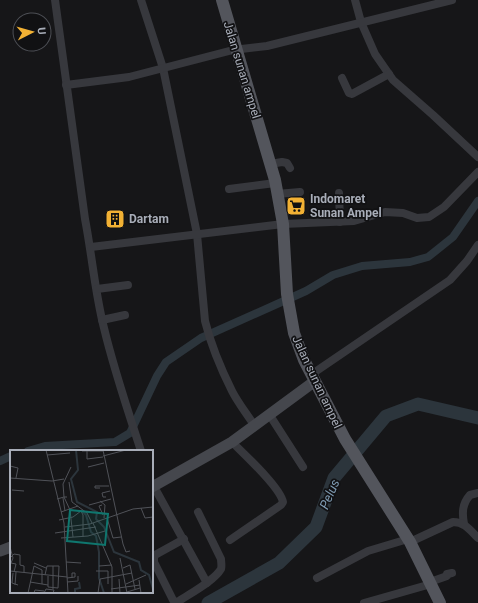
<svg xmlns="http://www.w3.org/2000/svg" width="478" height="603" viewBox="0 0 478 603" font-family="Roboto,sans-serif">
  <rect width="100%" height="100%" fill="#161618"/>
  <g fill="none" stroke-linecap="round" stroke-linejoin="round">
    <g stroke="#2c353c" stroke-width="8">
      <path d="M28,451L45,446L115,442L130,433L157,376L166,362L201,338L306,291L333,275L362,266L410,262L428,257L453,237L478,201"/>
      <path d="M0,461L11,456"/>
    </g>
    <path stroke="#2c353c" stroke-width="13" d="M208,603L279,563L316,527L334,478L386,416L418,404L478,418"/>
    <g stroke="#37383d" stroke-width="8">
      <path d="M55,0L85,219C92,255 95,293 104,328C114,370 128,411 141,451"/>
      <path d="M141,0L163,68L197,234L205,321C211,345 221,369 232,391C238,403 247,414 254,425"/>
      <path d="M355,0L361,22L375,54L393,80L433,115L478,157"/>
      <path d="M342,78L349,93L352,94L389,74"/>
      <path d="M66,85L129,77L233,50L267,46L452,0"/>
      <path d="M270,164L282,162L287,163L290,168"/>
      <path d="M229,189L275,183"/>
      <path d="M339,193L340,222"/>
      <path d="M277,194L300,192"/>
      <path d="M91,247L283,224L354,221L385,212L403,213L417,218L429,217L444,207L478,172"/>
      <path d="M97,289L128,285"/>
      <path d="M102,320L125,315"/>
      <path d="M312,374L450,280L467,261L478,245"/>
      <path d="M269,414L303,467"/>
      <path d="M152,483L207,583"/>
      <path d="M464,524C462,513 462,504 470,495L478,493"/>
      <path d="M184,539L155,555L154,558V562L173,600L176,602L179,601C191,593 214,581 221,569C222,566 221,562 221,559L198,512"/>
      <path d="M230,540L281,505L283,502C280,487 244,454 232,442"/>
      <path d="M410,542L453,522C465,522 470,530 478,538"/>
      <path d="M317,578L368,551L408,539"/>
      <path d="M430,582L447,576V574L452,573"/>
      <path d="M364,603L431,584"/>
    </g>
    <g stroke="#45474d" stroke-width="11">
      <path d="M152,487L232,442L315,381"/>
      <path d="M0,551L11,547"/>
    </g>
    <path stroke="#53555c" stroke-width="12" d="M222,0L275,180L283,224L287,294L294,333L304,360L345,439L410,542L440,603"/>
  </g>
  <defs>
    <g id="supermarket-square" transform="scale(1)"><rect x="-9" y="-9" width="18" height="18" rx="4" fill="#f2b134" stroke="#111113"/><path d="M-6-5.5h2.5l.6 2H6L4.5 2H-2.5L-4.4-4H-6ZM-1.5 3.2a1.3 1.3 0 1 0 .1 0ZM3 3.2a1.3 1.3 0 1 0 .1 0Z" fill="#111"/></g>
    <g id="building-square" transform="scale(1)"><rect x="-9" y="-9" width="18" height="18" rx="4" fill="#f2b134" stroke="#111113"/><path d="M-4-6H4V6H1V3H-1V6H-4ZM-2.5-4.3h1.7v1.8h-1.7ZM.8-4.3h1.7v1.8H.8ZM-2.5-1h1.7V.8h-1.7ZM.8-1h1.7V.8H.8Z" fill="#111"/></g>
  </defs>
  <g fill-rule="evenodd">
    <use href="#supermarket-square" x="296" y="206"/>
    <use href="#building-square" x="115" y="219"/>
  </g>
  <g text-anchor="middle" stroke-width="3.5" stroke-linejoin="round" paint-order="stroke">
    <g font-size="12" fill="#a8adb8" stroke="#111113">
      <text transform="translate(242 70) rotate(73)" y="4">Jalan sunan ampel</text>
      <text transform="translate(317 382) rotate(65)" y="4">Jalan sunan ampel</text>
    </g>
    <g font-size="12" font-weight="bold" fill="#a8adb8" stroke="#111113" text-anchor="start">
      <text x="310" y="203">Indomaret<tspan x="310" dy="14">Sunan Ampel</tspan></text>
      <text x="129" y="223">Dartam</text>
    </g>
    <g font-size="13" font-style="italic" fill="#7f9bb3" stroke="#111113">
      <text transform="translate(329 494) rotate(-67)" y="5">Pelus</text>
    </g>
  </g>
  <g transform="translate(10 450)">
    <rect width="143" height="143" fill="#161618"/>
    <path fill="none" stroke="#2c353c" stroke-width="2" d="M66,0L68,20L61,29L67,52L87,62L86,69L94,77L104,102L129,112L131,120L139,125L143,139M71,60L76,65L81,82L86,86L89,102V128L94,143M65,143V139L70,138L69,132"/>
    <path fill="none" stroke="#505258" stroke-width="1" d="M36,0L54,73L58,143M93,0L113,94L116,102L120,101M72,1H77V9L93,7M77,1H93M37,5L60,3M93,6L116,0M0,16L8,18L6,28M78,17L94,13M0,28L42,31L54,29M59,32L62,52L77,63L82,73M90,38H85V36H99M2,40L14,41M57,47H54L60,60L63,87M96,47H93L92,43L100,41M53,48L55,61M47,49L54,47L53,34L61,17M90,51L95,55L94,68M79,55L101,49M92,55L89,56L93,65M131,58L135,68L143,67M51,62L68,56M97,68L103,88L111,87M49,70L63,67L71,61L73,65V87M83,73L102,117V143M55,77L80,74L123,59L143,57M45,83L86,77M51,88L78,86L95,81M0,97L3,108L1,113L6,114L4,122M0,108L4,104L10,105V115L14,116V122M110,108L117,143M56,112L71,113M24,113L36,118M24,116L32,120V134M89,116L102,115M113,118L120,115L125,139M0,121L57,127M86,121H98V134M3,123L2,133L8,135M35,125L37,116H49L48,138L38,137V126M57,128L65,127V123H62V128M109,129L110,143M129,130L131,143M20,132L38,135M57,132L68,131V126M116,134L136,125M5,135L6,122M43,139V116M101,139L130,135M117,142L130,138M18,143L24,116M24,143L25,140L34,141M34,143L36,139L44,140L43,143M88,143L90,129L122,123"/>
    <path fill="#0f766e" fill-opacity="0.15" stroke="#0f766e" stroke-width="2" d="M60,60L98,64L95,95L57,91Z"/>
    <rect width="143" height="143" fill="none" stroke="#a8adb8" stroke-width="2"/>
  </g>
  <g transform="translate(32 32) rotate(84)"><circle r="19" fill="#111113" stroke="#4d4f55"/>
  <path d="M0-3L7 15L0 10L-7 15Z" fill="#f2b134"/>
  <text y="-6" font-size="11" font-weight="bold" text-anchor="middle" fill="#a8adb8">U</text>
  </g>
</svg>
